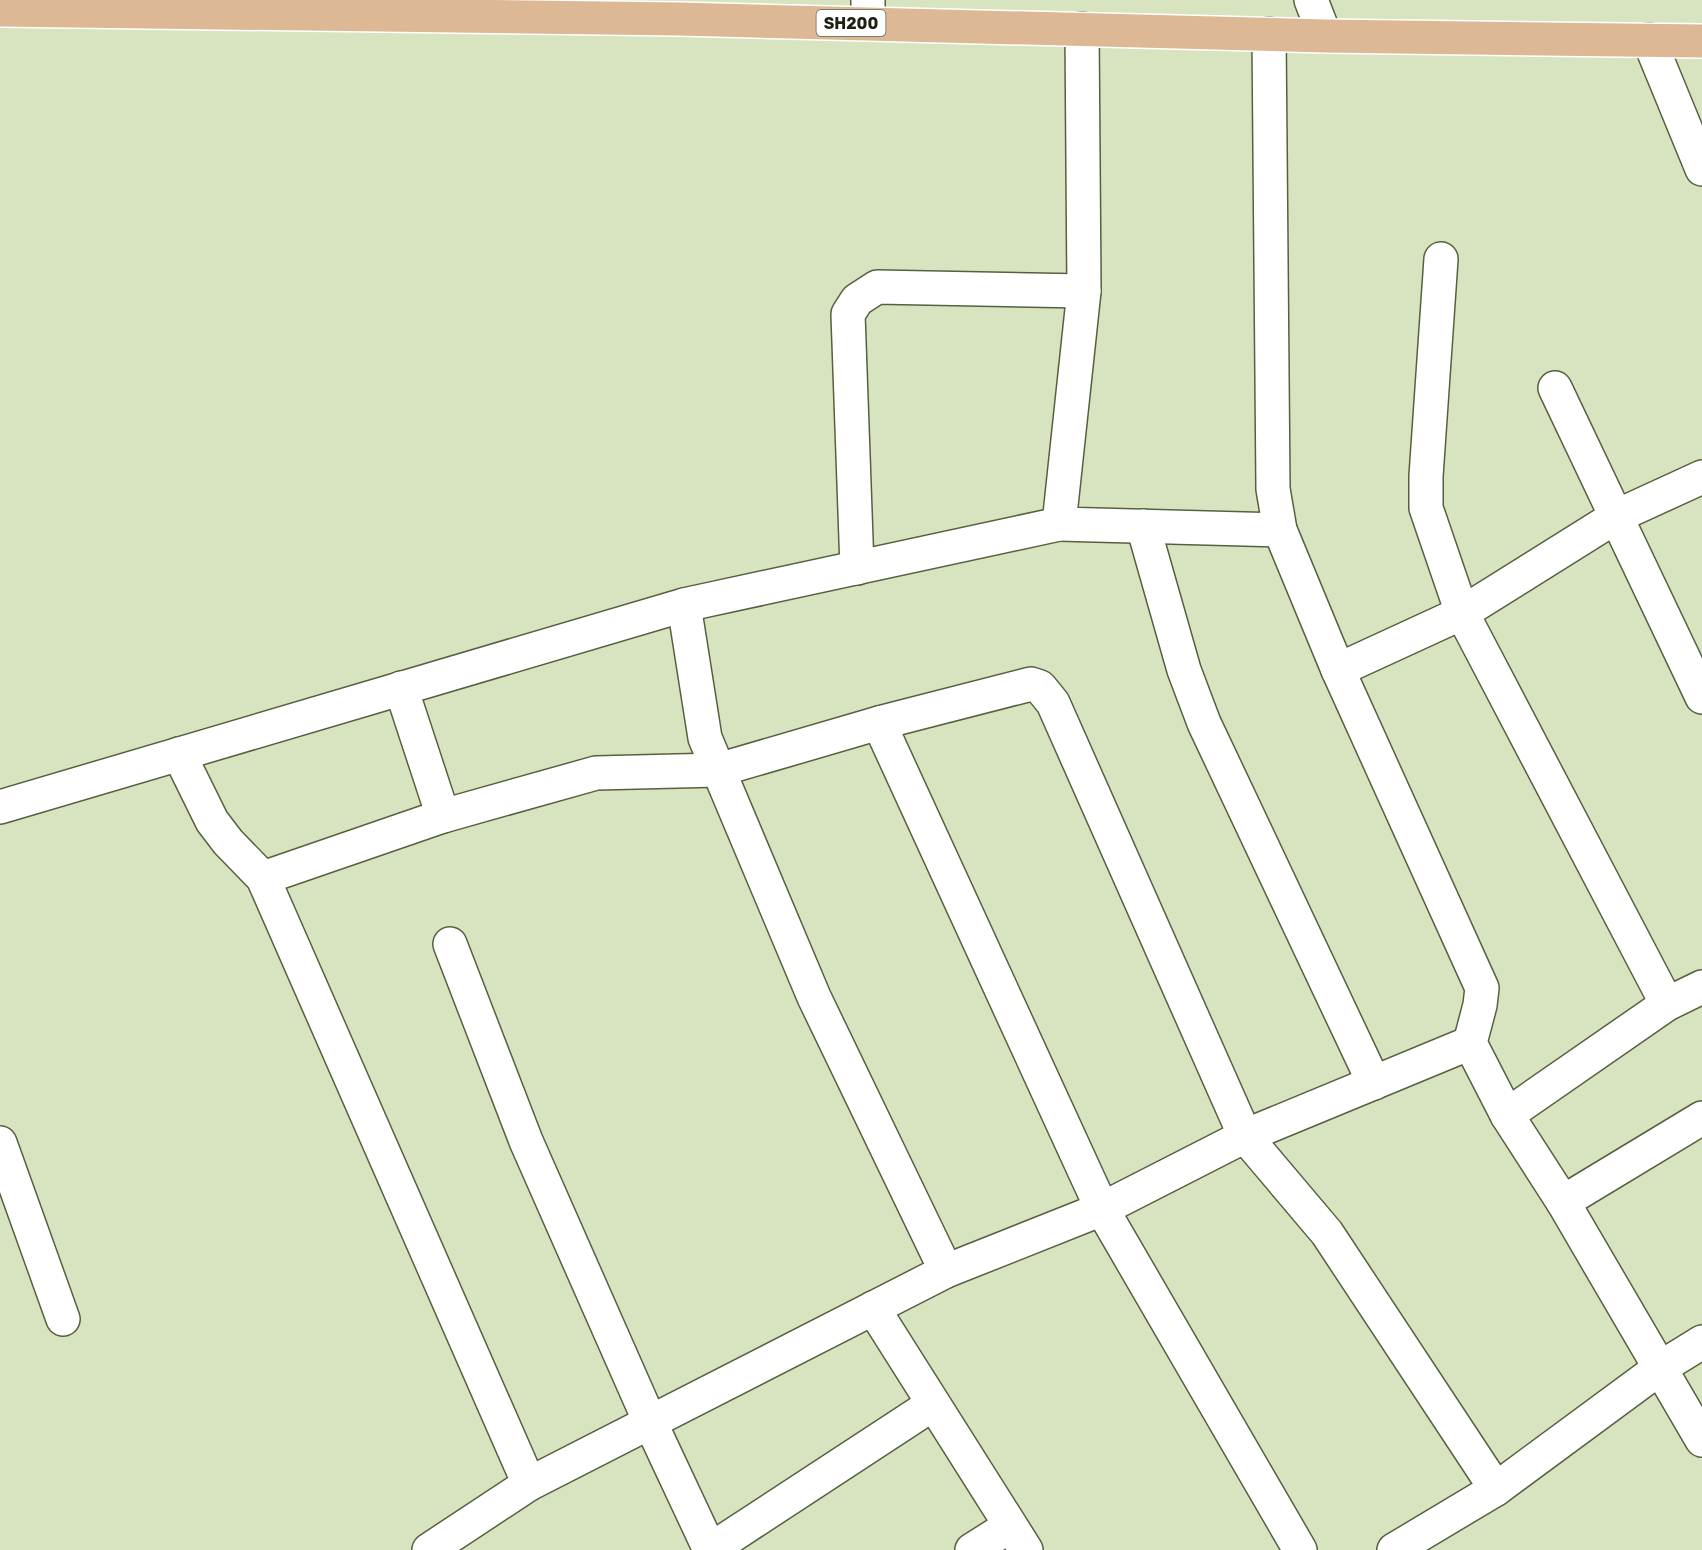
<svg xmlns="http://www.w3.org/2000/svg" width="1702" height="1550" viewBox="0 0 1702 1550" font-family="Rubik,sans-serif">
  <rect width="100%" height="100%" fill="#d8e4bf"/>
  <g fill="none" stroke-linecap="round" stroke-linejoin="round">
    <g stroke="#566040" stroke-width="36">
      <g id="minor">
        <path d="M1311,0L1325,36"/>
        <path d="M868,23V0"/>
        <path d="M1082,29L1084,291L1059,524L1280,530"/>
        <path d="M1269,34L1273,489L1280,530L1338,670L1482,988L1480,1005L1470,1043L1507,1115L1563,1202L1702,1440"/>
        <path d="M1649,40L1702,169"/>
        <path d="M1441,259L1426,476V508L1462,613L1667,1004"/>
        <path d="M1555,388L1702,697"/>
        <path d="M1143,526L1184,670L1204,723L1374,1083"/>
        <path d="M857,568L848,314L857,300L877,287L1084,291"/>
        <path d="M684,605L705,738L814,997L946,1271"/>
        <path d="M1338,670L1462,613L1617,516L1702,477"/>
        <path d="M401,688L443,816"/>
        <path d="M879,723L1102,1209L1300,1550"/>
        <path d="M179,754L212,821L228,842L263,878L529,1484L429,1550"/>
        <path d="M0,807L684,605L1059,524"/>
        <path d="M263,878L443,816L596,773L718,770L879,723L1031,684L1040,687L1053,703L1245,1136L1327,1233L1496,1489"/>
        <path d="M450,944L526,1141L650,1422L710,1550L933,1404"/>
        <path d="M1507,1115L1667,1004L1702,987"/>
        <path d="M0,1143L63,1319"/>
        <path d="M1563,1202L1702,1118"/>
        <path d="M873,1308L1026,1550"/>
        <path d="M529,1484L946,1271L1102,1209L1245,1136L1470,1043"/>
        <path d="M972,1550L1010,1526"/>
        <path d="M1394,1550L1496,1489L1660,1368L1702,1342"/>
      </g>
    </g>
    <g stroke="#fff" stroke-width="36">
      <path id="primary" d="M0,10L680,19L1325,36L1702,41"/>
    </g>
    <use href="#minor" stroke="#fff" stroke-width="33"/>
    <use href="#primary" stroke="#dcb895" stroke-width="33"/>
  </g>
  <g text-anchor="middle" stroke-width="4.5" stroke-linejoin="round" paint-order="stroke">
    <rect fill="#fff" stroke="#60645a" stroke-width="1.5" x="816.5" y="10" width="69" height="26" rx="4.5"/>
    <g font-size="16" font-weight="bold" fill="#1c2113">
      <text x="851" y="29">SH200</text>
    </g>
  </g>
</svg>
